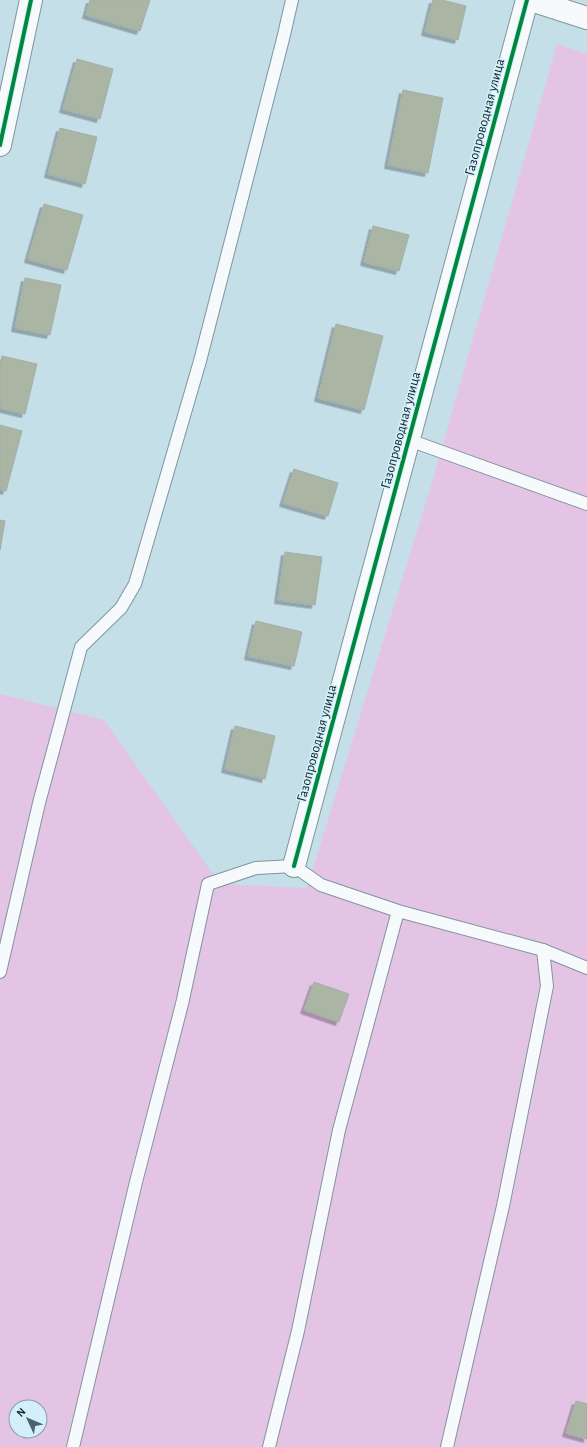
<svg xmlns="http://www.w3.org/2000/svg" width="587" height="1447" viewBox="0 0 587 1447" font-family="'Alegreya Sans',sans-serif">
  <defs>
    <filter id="shadow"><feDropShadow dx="-3.5" dy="3.5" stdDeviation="0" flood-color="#0004"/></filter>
  </defs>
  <rect width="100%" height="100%" fill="#c4dfe8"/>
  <path fill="#e3c4e4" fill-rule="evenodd" d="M557,44L587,54V1447H0V694L104,720L220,884L307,888L430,489ZM16,1407H40V1431H16Z"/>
  <g fill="#abb5a4" stroke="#a3aeab" filter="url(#shadow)">
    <path d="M90,0H150L140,31L86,15Z"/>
    <path d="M433,0H442L466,6L458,40L425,32Z"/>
    <path d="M77,59L113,69L100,119L63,109Z"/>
    <path d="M403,90L443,98L428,173L388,165Z"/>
    <path d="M60,128L97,137L85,184L48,174Z"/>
    <path d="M44,204L83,215L67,270L28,259Z"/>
    <path d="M373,226L409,235L399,271L364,262Z"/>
    <path d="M25,278L61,285L50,335L15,328Z"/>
    <path d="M336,324L383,336L364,410L318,398Z"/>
    <path d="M2,356L37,364L25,414L0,408V365Z"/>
    <path d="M0,425L22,431L6,491L0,489Z"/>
    <path d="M294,469L338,483L328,516L283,503Z"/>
    <path d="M0,520L5,521L0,550Z"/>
    <path d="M285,552L322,557L315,605L278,600Z"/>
    <path d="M256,621L302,632L294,666L248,656Z"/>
    <path d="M235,726L275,736L265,779L225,769Z"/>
    <path d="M314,982L349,994L339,1022L304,1010Z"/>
    <path d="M576,1401L587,1404V1439L566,1433Z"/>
  </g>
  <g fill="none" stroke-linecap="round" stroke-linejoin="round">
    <g stroke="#80959b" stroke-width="14">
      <g id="service">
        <path d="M409,440L587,504"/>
        <path d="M543,950L587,968"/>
        <path d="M0,972L39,803L81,647L121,608L135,584L200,361L283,39L292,0"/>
        <path d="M73,1447L136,1182L182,1004L208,884L256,868L294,866L321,885L398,911L543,950L547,986L503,1206L447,1447"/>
        <path d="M269,1447L298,1331L339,1130L398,911"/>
      </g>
    </g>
    <g stroke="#80959b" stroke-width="24">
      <g id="minor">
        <path d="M531,0L587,18"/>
        <path d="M0,145L31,0"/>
        <path d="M294,866L527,0"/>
      </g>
    </g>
    <use href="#service" stroke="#f6fafc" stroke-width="12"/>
    <use href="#minor" stroke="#f6fafc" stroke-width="22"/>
    <g stroke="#d3f0fa" stroke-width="6">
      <g id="cycleway">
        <path d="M0,145L31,0"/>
        <path d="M294,866L527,0"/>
      </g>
    </g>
    <use href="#cycleway" stroke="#00873e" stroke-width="4"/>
  </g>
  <g text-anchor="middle" stroke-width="3" stroke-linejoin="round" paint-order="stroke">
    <g font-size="14" fill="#0f2228" stroke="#d3f0fa">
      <text transform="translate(484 117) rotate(-75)" y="5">Газопроводная улица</text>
      <text transform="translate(400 430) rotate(-75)" y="5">Газопроводная улица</text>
      <text transform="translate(316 743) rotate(-75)" y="5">Газопроводная улица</text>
    </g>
  </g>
  <g transform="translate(28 1419) rotate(314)"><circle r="19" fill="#d3f0fa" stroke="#859ea6"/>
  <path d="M0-3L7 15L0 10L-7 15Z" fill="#4e646b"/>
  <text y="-6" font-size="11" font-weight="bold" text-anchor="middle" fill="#0f2228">N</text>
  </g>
</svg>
